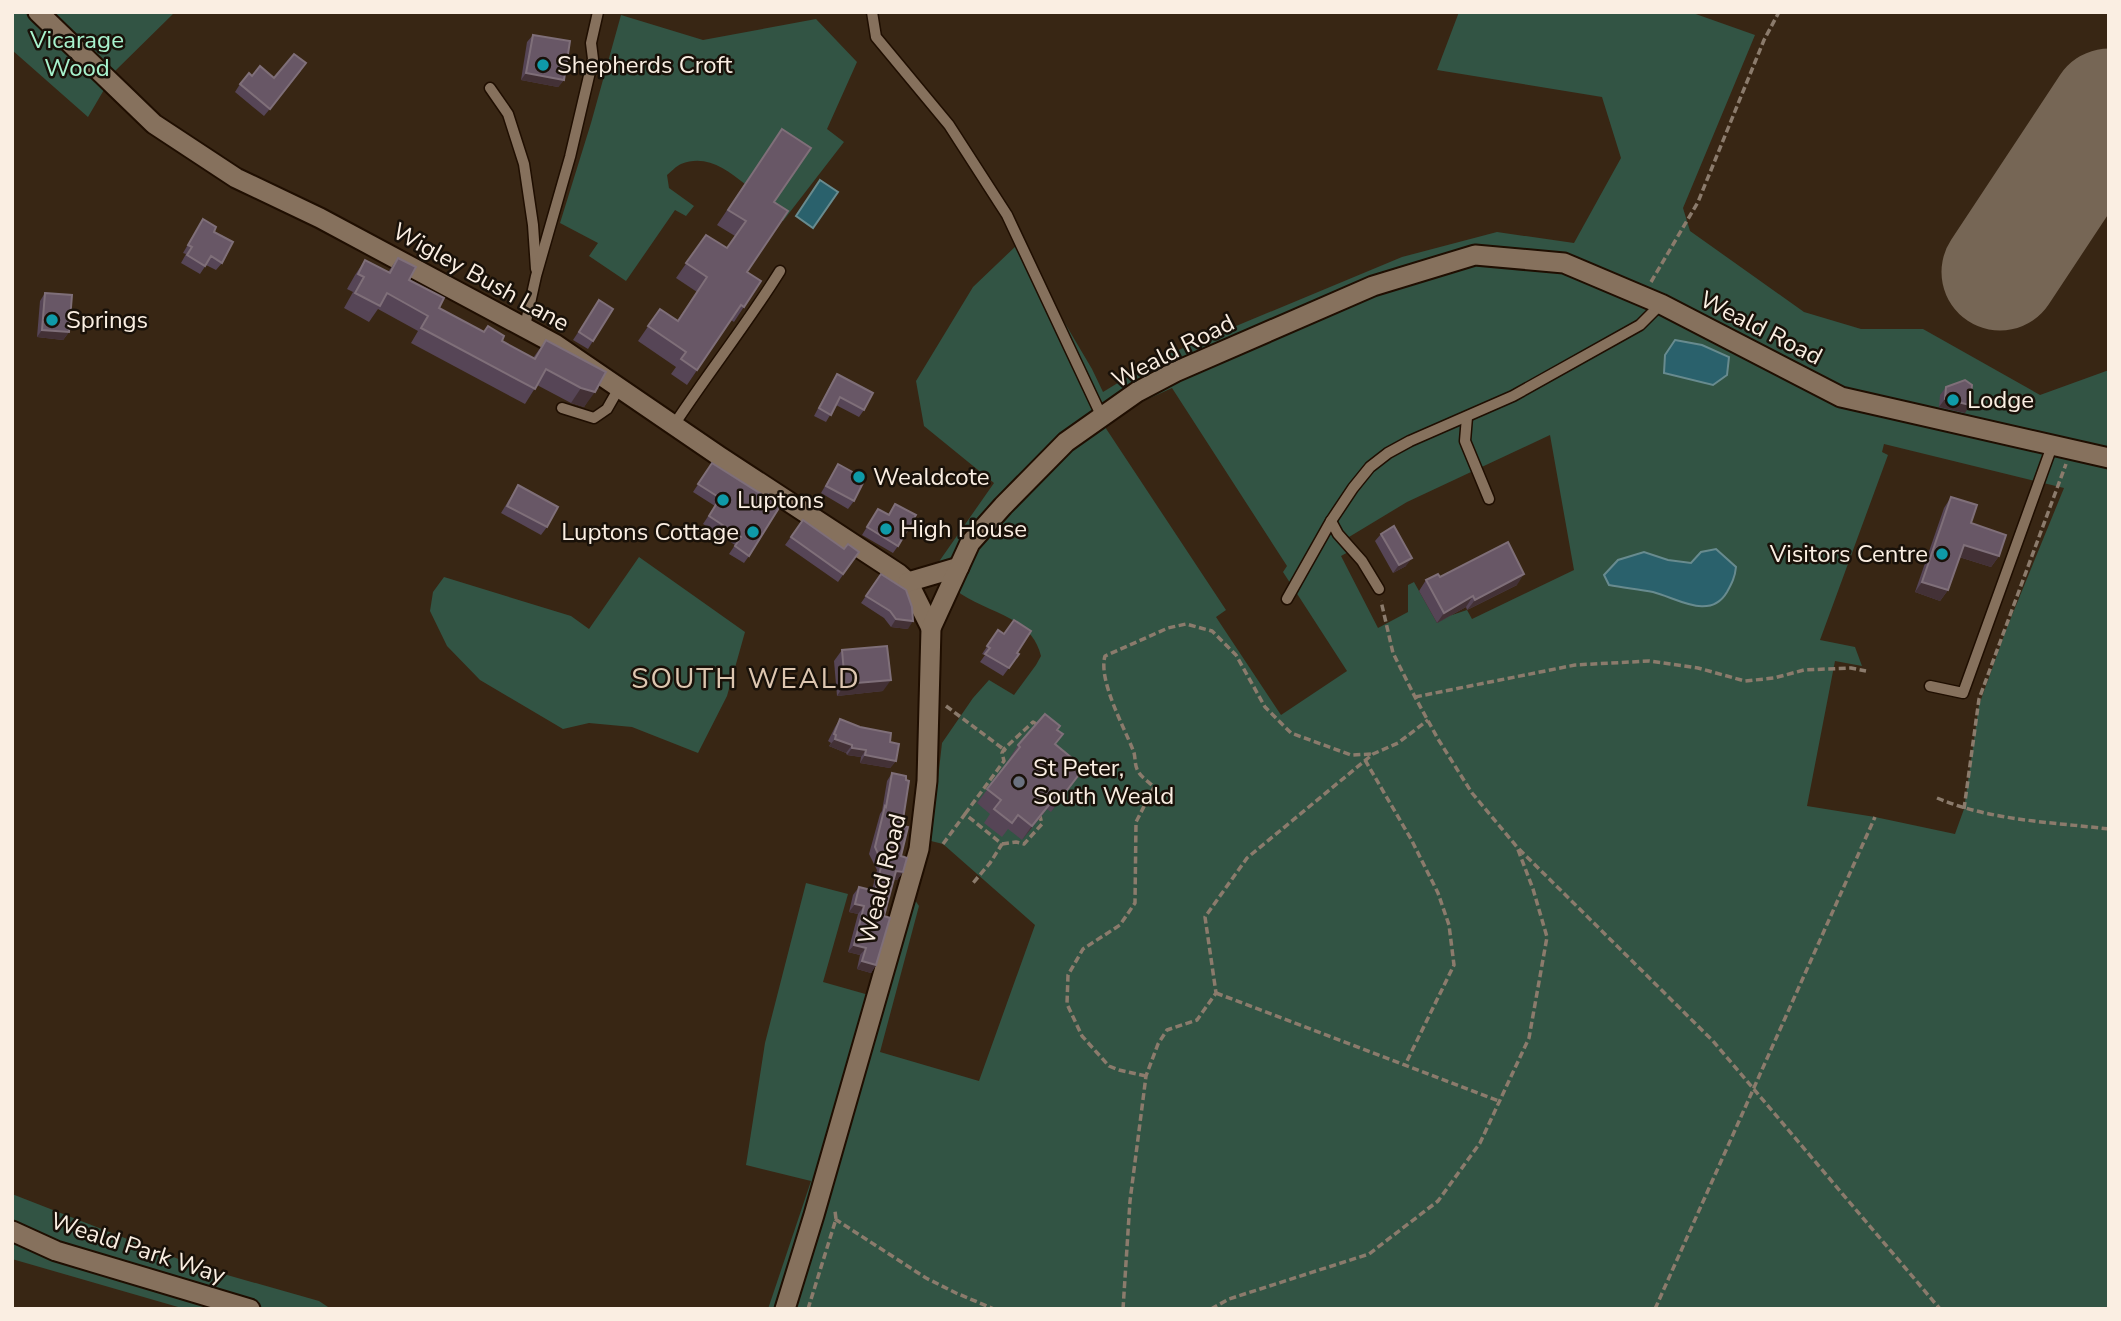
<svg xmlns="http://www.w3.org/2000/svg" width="2121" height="1321" viewBox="0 0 2121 1321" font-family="'Nunito Sans',sans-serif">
  <rect width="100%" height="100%" fill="#382614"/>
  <g fill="#325444" fill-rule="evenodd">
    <path d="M12,12H175L115,71L88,117L12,50Z"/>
    <path d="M1459,12H1690L1755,35L1683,208L1690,231L1804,312L1861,329H1923L2040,395L2109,370V1309H768L811,1181L746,1165L765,1043L806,883L848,894L823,982L876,997L908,890L919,906L880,1052L979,1081L1035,925L943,844L931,841L942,743L973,698L989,680L1014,695L1036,665L1041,656C1032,617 989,613 961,594C952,587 945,573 938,563L994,483L924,426L916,381L973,287L1018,244L1092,369L1103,392L1157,359L1402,257L1497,232L1574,243L1621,158L1602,97L1437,70ZM1172,388L1287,566L1283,572L1347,671L1281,715L1216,617L1226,610L1105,427L1137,404ZM1550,435L1574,570L1472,619L1467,610L1449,616L1437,623L1414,582L1408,585V612L1378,628L1341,556L1350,551L1349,537L1407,502ZM1884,444L2064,488L2006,630L1979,705L1964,809L1955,834L1875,817L1807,806L1835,661L1862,666L1855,647L1820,640L1888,455L1882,452Z"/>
    <path d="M621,15L703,40L816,19L857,62L827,129L844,142L783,221L768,211L772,144L745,184C726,169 706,154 681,164C676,166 671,172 667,175L669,188L694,206L686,216L675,210L626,281L589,256L598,243L560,223L591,123Z"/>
    <path d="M639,557L745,632L727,696L698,753L632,727L589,723L563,729L480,680L447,646L430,611L433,592L444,577L571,616L589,629Z"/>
    <path d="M12,1194L199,1267L319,1301L331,1309H185L12,1259Z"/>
  </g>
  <g fill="#2a616c" stroke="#688b8f" stroke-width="2">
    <path d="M820,180L838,192L813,228L796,216Z"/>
    <path d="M1675,340L1702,345L1729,357L1727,375L1713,385L1664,373L1665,355Z"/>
    <path d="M1716,549L1736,567C1735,577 1732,583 1727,592C1710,621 1677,598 1653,592C1639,589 1624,588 1609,585L1604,575L1618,560L1644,552L1668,560L1691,563L1701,552Z"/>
  </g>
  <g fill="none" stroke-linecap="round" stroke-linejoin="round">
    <path stroke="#766655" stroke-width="117" d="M2000,272L2109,107"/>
    <g stroke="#1f0e01" stroke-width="13">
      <g id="service">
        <path d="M872,12L876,37L949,125L1007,215L1102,417"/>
        <path d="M490,88L508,114L524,164L533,225L536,269"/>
        <path d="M525,326L536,276L570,157L593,59L591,43L598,12"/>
        <path d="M562,408L594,418L607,409L619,388"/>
        <path d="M1467,417L1465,441L1489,499"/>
        <path d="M674,425C708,373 747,324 780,271"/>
        <path d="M1331,521L1338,534L1362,561L1379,589"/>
        <path d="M1287,599L1331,521L1353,488L1370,467L1388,453L1410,441L1513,396L1640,325L1661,304"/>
        <path d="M1930,686L1963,693L2052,446"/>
      </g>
    </g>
    <g stroke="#1f0e01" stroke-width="23">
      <g id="tertiary">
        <path d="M38,12L154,124L236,178L320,218L555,344L719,456L899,574L908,582L931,628"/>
        <path d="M908,582L959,567"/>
        <path d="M12,1231L56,1251L250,1309"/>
        <path d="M785,1309L814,1215L919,849L927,781L931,628L970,543L1003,506L1066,442L1137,392L1175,372L1373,286L1475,255L1564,263L1661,304L1841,397L2109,458"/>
      </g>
    </g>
    <g stroke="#8b7b6c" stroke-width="3.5" stroke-dasharray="7 3.5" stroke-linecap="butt">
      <path d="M1651,282L1698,202L1764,40L1779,12"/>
      <path d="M1415,697L1575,665L1649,661L1698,668L1745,681L1774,678L1804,670L1851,668L1866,671"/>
      <path d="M946,706L1006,751"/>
      <path d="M1365,760L1411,839L1438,893L1449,925L1454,965L1405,1065"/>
      <path d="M1937,798C1992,821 2051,822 2109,829"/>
      <path d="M1964,809L1979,699L2066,464"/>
      <path d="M965,814L1004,761L1002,753L1004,749L1033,722L1038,725"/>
      <path d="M943,844L965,814L1002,844L990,863L973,883"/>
      <path d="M1002,844L1016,842L1024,844L1042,824L1040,816"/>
      <path d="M1519,849L1713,1041L1940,1309"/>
      <path d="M1216,993L1499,1101"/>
      <path d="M1146,1076L1119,1070L1109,1066L1082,1036L1067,1004L1068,975L1083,949L1120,925L1135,903L1136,822L1154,787C1149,782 1141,777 1138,771C1134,765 1136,756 1133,750C1124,727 1098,680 1105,656L1168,628L1186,624L1212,631L1236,655L1265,707L1291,733L1351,755L1373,754"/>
      <path d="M835,1219L926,1278L956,1293L994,1309"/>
      <path d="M808,1309L836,1219L835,1211"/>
      <path d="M1123,1309L1130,1201L1146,1076L1158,1044L1167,1030L1197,1020L1216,993L1205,917L1247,858L1373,754L1398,743L1428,720"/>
      <path d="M1211,1309L1229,1299L1369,1254L1438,1201L1480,1143L1529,1038L1547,937L1533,889L1517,847L1472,793L1438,739L1415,697L1393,653L1381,601"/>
      <path d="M1655,1309L1875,817"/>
    </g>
    <use href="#service" stroke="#86715d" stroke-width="10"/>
    <use href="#tertiary" stroke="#86715d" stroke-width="19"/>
  </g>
  <g fill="#564556">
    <path d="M533,35L564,80L558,87L521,80L527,42Z"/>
    <path d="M301,71L264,116L235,92L240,84L252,76L274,78Z"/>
    <path d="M782,129L774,202L747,272L761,281L734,322L731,320L687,385L671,374L676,367L638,341L660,309L677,321L697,292L676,278L706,235L727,248L735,236L717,225Z"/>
    <path d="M203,219L214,232L222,263L216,270L206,265L200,274L181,263L186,254L183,253Z"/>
    <path d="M398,258L409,280L439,308L484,332L488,326L502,341L533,358L546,340L606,372L584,407L571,403L537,385L525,404L411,343L418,331L378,309L369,322L344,308L353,292L347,289L355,275L365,260L388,272Z"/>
    <path d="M45,293L69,332L63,340L37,337L40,301Z"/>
    <path d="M594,308L593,341L588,349L573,340Z"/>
    <path d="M837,374L864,410L859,417L836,405L826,422L814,416L832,382Z"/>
    <path d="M1946,387L1965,413L1939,407L1940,395Z"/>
    <path d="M712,463L749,556L744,563L729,554L735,545L703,524L715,506L693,492Z"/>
    <path d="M838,464L854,501L848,509L821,493Z"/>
    <path d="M518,485L547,527L541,535L501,513Z"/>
    <path d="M1951,497L1971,523L1999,556L1991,567L1959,557L1948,590L1940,601L1915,592L1944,508Z"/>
    <path d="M895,504L898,546L893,553L862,535L878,509L888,515Z"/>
    <path d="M803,520L844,549L859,552L838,582L785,545Z"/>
    <path d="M1381,534L1406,566L1393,573L1375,541Z"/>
    <path d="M881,574L908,629L891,627L884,618L861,603Z"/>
    <path d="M1440,577L1517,585L1467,610L1466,607L1437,623L1419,591L1426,580Z"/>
    <path d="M998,630L1019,654L1003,676L980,662L985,655L982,654Z"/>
    <path d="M842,650L883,691L837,696L834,661Z"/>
    <path d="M840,719L890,742L896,761L890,768L860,763L861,757L847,755L846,753L829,746L831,743L828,741L835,727Z"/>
    <path d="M1058,730L1056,744L1074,782L1051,812L1047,809L1022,840L1008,829L1002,837L984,823L990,814L977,803L1010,760L1009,759L1018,745Z"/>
    <path d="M892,773L902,826L901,856L903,872L897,880L893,879L884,916L876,965L871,973L857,969L860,955L848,952L858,914L849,912L853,895L859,887L872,890L877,870L869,854L880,814L882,811L887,781Z"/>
  </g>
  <g fill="#433136">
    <path d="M526,73L564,80L558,87L521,80Z"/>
    <path d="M42,330L69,332L63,340L37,337Z"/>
    <path d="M581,388L595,392L584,407L571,403Z"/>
    <path d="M1945,399L1970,405L1965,413L1939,407Z"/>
    <path d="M1964,545L1999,556L1991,567L1956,556Z"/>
    <path d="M1412,558L1406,566L1393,573L1399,565Z"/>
    <path d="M1524,574L1517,585L1467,610L1475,600Z"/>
    <path d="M1922,582L1948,590L1940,601L1915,592Z"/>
    <path d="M1473,596L1466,607L1437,623L1444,613Z"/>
    <path d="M896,619L913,621L908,629L891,627Z"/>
    <path d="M891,680L883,691L837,696L845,684Z"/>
    <path d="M835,739L852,745L846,753L829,746Z"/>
    <path d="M852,748L866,750L861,757L847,755Z"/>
    <path d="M865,755L896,761L890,768L860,763Z"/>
    <path d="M1084,768L1074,782L1051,812L1061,798Z"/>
    <path d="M1057,795L1047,809L1022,840L1032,826Z"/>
    <path d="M896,871L903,872L897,880L890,878Z"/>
    <path d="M855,904L864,906L858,914L849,912Z"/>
    <path d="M854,945L866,948L860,955L848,952Z"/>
    <path d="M862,961L876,965L871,973L857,969Z"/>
  </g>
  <g fill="#685766" stroke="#7f6f79" stroke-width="2">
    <path d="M533,35L570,41L564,80L526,73Z"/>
    <path d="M294,54L306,63L270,109L240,84L249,73L252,76L260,66L274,78Z"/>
    <path d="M782,129L811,148L774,202L788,211L747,272L761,281L744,307L741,305L697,370L681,359L686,352L648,326L660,309L678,321L707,277L686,263L706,235L727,248L746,221L728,210Z"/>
    <path d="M203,219L216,227L214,232L233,242L222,263L211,256L205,266L187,255L192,247L188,245Z"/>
    <path d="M398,258L416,267L409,280L444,298L439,308L484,332L488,326L504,336L502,341L535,359L546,340L606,372L595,392L581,388L546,369L535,389L421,328L428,316L387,293L380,306L355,293L364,277L358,274L365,260L390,273Z"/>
    <path d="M45,293L72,295L69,332L42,330Z"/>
    <path d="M599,300L613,309L593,341L579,332Z"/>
    <path d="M837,374L873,393L864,410L840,397L831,415L819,408Z"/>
    <path d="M1965,380L1972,385L1970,405L1945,399L1946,387Z"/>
    <path d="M712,463L766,497L768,494L782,503L749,556L735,546L741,537L709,516L720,498L698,484Z"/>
    <path d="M838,464L865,479L854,501L826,486Z"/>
    <path d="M518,485L558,507L547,527L507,506Z"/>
    <path d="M1951,497L1977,505L1971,523L2006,535L1999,556L1964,545L1948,590L1922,582Z"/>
    <path d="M895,504L916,515L898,546L867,527L878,509L889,515Z"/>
    <path d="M803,520L844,549L848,544L859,552L843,574L791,537Z"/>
    <path d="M1394,526L1412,558L1399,565L1381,534Z"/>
    <path d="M1508,542L1524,574L1475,600L1473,596L1444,613L1426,580L1438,574L1440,577Z"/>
    <path d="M881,574L906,590L912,607L913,621L896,619L890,611L866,596Z"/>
    <path d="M1014,620L1031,631L1017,653L1019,654L1009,668L985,654L990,648L987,646L998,630L1004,634Z"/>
    <path d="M887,646L891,680L845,684L842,650Z"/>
    <path d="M1045,714L1060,726L1057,730L1063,734L1055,744L1084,768L1061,798L1057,795L1032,826L1018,815L1012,823L994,809L1001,800L987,789L1020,747L1018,745Z"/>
    <path d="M840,719L860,727L891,733L890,742L899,744L896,761L865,755L866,750L852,748V745L835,739L836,735L834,734Z"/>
    <path d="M892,773L906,776V780L909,781L902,826L908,827L901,856L907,858L903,872L896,871L884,916L890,918L876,965L862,961L866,948L854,945L864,906L855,904L859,887L875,891L882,863L875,847L885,806L886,807Z"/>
  </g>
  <g fill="#0f9aa8" stroke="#191109" stroke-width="2.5">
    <circle cx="543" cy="65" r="7"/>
    <circle cx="52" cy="320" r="7"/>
    <circle cx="1953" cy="400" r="7"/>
    <circle cx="859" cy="477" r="7"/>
    <circle cx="723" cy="500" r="7"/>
    <circle cx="886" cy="529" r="7"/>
    <circle cx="753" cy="532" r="7"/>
    <circle cx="1942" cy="554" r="7"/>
  </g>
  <circle fill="#6b7280" stroke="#191109" stroke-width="2.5" cx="1019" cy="782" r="7"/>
  <g text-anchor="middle" stroke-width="5" stroke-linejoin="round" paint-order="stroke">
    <g font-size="24" fill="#a8f3ce" stroke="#191109">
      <text x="77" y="48">Vicarage<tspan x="77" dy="28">Wood</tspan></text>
    </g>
    <g font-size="24" fill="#faeee2" stroke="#191109" text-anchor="start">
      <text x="557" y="73">Shepherds Croft</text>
      <text x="66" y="328">Springs</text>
      <text x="1967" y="408">Lodge</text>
      <text x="873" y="485">Wealdcote</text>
      <text x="737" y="508">Luptons</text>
      <text x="900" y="537">High House</text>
      <text x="739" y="540" text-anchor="end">Luptons Cottage</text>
      <text x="1928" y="562" text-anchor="end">Visitors Centre</text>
      <text x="1033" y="776">St Peter,<tspan x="1033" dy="28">South Weald</tspan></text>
    </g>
    <g font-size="24" fill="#faeee2" stroke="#191109">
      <text transform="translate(481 277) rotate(29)" y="8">Wigley Bush Lane</text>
      <text transform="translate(1761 328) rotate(27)" y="8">Weald Road</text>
      <text transform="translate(1173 351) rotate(-27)" y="8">Weald Road</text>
      <text transform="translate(882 879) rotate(-76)" y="8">Weald Road</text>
      <text transform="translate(138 1248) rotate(18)" y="8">Weald Park Way</text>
    </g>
    <g font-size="28" letter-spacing="2" fill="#ddc6b0" stroke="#191109">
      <text x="746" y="688">SOUTH WEALD</text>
    </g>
  </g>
  <rect width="2121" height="1321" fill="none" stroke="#faeee2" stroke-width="28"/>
</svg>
